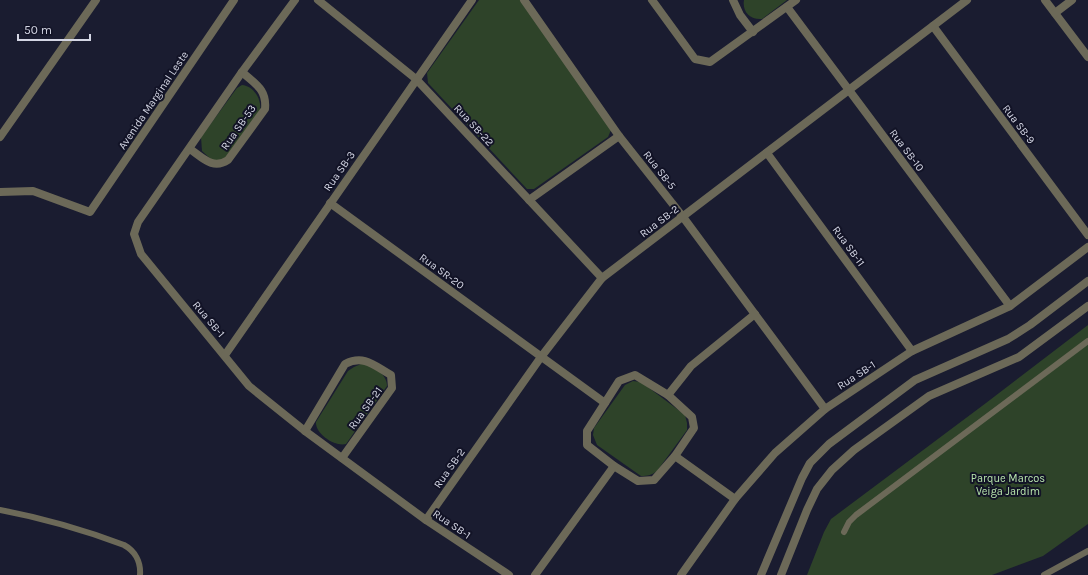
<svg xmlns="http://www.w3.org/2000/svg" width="1088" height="575" viewBox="0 0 1088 575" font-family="Karla,sans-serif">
  <rect width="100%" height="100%" fill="#1a1c30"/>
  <g fill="#2e4329">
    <path d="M479,0H521L611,130L608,137L534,189H527L428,83L427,73Z"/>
    <path d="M744,0H787L762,19C750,20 742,12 744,0Z"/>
    <path d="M242,85C254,86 262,100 260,111L225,159L213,161L202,151L201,137L237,88Z"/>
    <path d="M1088,325V524L1043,556L992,575H807L824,532L831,519L986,403Z"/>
    <path d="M361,364C372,364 387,374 387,386L346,444C335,447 315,434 316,422L348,371L354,367Z"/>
    <path d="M633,381L641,382L685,415L687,423V430L657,471C652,475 648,476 641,476L597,445L593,435L594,428L625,385Z"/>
  </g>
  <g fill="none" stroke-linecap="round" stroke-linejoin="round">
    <g stroke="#6c6958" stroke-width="6">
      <path d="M0,510C43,518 84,530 124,545C135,551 141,562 140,575"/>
      <path d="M844,532L849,522L856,515L1088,341"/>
      <path d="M1044,575L1088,551"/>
    </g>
    <g stroke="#6c6958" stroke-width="8">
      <path d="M295,0L242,72L138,222L134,234L141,254L249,386L305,431L426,520L509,575"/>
      <path d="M318,0L416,79L602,278"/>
      <path d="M524,0L619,136L683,217L825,409"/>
      <path d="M652,0L695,59L710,62L796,0"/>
      <path d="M733,0L740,15L753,32"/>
      <path d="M1045,0L1088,57"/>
      <path d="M787,7L1010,306"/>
      <path d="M1055,13L1072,0"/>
      <path d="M933,26L1088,235"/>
      <path d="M0,137L96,0"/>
      <path d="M190,149C203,158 213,170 228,160L265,109C267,89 255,84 242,72"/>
      <path d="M767,153L912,351"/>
      <path d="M0,192L33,191L90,212L234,0"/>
      <path d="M529,200L619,136"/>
      <path d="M330,203L605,403"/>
      <path d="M225,355L472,0"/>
      <path d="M635,375L668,395L692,417L694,428L675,456L654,480L638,481L614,466L587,445V431L619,381Z"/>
      <path d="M668,395L691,366L755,314"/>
      <path d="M305,431L345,364C364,354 375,366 391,375L392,388L342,458"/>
      <path d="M675,456L735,499"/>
      <path d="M426,520L541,357L602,278L967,0"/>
      <path d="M535,575L614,466"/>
      <path d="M681,575L735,499L775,453L825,409L912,351L1010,306L1088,247"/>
    </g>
    <g stroke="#6c6958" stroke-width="8">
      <path d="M761,575L802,478L810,463L829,444L915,380L1008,339L1030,325L1088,281"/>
      <path d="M781,575L807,510L817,489L832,470L854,450L929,396L1019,357L1088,306"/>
    </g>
  </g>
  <g text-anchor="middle" stroke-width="4" stroke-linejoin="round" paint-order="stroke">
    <g font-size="11" fill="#d4d6e4" stroke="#121326">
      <text transform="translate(153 100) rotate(-56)" y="4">Avenida Marginal Leste</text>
      <text transform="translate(1019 124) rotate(53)" y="4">Rua SB-9</text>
      <text transform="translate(474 125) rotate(47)" y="4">Rua SB-22</text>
      <text transform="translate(238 127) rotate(-55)" y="4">Rua SB-53</text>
      <text transform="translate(907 150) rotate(53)" y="4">Rua SB-10</text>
      <text transform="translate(660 170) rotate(52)" y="4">Rua SB-5</text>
      <text transform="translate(339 171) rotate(-55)" y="4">Rua SB-3</text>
      <text transform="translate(659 221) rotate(-37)" y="4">Rua SB-2</text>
      <text transform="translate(849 246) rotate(54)" y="4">Rua SB-11</text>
      <text transform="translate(442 271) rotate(36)" y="4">Rua SR-20</text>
      <text transform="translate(209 319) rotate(50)" y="4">Rua SB-1</text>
      <text transform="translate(856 375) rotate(-33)" y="4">Rua SB-1</text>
      <text transform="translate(365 408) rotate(-54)" y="4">Rua SB-21</text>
      <text transform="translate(449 468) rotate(-55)" y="4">Rua SB-2</text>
      <text transform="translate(452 524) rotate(34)" y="4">Rua SB-1</text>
    </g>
    <g font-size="11" fill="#b9e6ad" stroke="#121326">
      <text x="1008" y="482">Parque Marcos<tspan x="1008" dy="13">Veiga Jardim</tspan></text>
    </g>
  </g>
  <path d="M18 34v6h72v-6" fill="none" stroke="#d4d6e4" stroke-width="2"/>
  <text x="24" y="34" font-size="12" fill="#d4d6e4" stroke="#121326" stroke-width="3" paint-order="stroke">50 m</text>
</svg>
